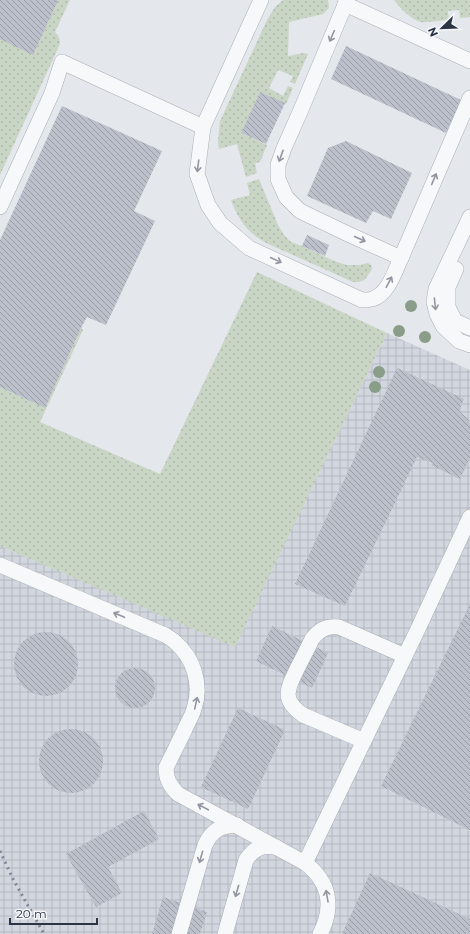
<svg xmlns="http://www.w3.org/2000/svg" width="470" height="934" viewBox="0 0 470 934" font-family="Montserrat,sans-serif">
  <defs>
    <pattern id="industrial-grid" width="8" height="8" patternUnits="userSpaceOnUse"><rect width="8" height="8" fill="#d2d6de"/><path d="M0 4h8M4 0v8" fill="none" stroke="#b4b8c0"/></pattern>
    <pattern id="grass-dots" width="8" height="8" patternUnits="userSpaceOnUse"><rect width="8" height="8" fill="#c9d6c5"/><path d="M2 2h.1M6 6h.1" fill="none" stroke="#adb8ab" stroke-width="1.8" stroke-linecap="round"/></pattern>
    <pattern id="building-back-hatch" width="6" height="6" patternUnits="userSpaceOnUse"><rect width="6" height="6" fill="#bbc0ca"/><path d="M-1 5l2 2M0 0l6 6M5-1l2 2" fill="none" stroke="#989da6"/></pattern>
  </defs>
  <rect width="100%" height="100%" fill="#e4e7ec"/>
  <path fill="url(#industrial-grid)" d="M387,333L470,370V934H0V546L235,646Z"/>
  <g fill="url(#grass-dots)">
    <path d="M0,0H70L55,32C59,36 60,39 60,44L0,175Z"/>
    <path d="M283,0H328L329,8L323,14L289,22L288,56L303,53L308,54L295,84L290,82L293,76L278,70L269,88L283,96L288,86L293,88L286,104L260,92L241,133L267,145L260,162L255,163L257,173L246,177L237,144L219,149L218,141L220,121L267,20L275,7Z"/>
    <path d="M394,0H470V17L460,18L459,10L448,11L449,20C442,20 426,23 421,22C410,19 400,8 394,0Z"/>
    <path d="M259,179L278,225L284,235L291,242L302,246L334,261L347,265H360L368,263L371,265L372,269C366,278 365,283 353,282C333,273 313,264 293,255C280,249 266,244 255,236C243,226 236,214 231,200L250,195L247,183Z"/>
    <path d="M257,272L387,333L235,647L0,546V387L45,408L81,328L83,330L40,422L160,474Z"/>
  </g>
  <g fill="url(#building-back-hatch)">
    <path d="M0,0H58L33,55L0,39Z"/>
    <path d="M346,46L461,100L446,133L331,79Z"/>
    <path d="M260,92L285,103L266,144L241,133Z"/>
    <path d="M62,106L162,151L134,211L155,221L106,325L87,317L81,328L45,408L0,387V240Z"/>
    <path d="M346,141L412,173L391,219L373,211L366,223L307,196L328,148Z"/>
    <path d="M307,235L329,245L325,256L302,246Z"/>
    <path d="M397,368L464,399L459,411L467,418L470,423V458L460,479L431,465L433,463L417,457L345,606L295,584Z"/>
    <path d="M470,604V830L381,786Z"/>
    <path d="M272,626L328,653L312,688L256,661Z"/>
    <circle cx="46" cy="664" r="32"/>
    <circle cx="135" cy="688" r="20"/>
    <path d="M238,708L285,730L248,809L201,787Z"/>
    <circle cx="71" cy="761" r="32"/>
    <path d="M144,811L159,839L108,867L122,893L96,907L66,854Z"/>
    <path d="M370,873L470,919V934H342Z"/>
    <path d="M163,897L207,912L200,934H152Z"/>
  </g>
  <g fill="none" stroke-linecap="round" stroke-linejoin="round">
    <g stroke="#a9aeb7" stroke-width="16">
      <g id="service">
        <path d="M261,0L203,127L197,174L208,205L220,223L249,248L362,300C365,300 369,300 372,299C388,295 395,271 401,258"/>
        <path d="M347,0L300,112L284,148L278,165V179L286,197L300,211L348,234L401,258L470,98"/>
        <path d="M345,4L470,61"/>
        <path d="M0,207L52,93L62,62L203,127"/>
        <path d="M470,217L436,289L434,302L437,314L443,326L459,341L470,345"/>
        <path d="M456,269L448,287V307L455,321L470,328"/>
        <path d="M0,565L165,635C168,637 172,639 175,642C194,658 202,685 194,709C192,716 188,722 185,729C179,742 172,755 166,768C166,779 170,786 178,794L305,863C330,882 334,907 320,934"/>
        <path d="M364,741L303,715C280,699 288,688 298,667C303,657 308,648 312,639C320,629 326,626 339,627L405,656"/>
        <path d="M305,863L418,629L470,517"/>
        <path d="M179,934L205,845C212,830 220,826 237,825"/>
        <path d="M225,934L246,860C254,848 262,845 276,847"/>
      </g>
    </g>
    <use href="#service" stroke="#f7f8fa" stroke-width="15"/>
    <path stroke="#7d8696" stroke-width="3" stroke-dasharray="2 4" stroke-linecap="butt" d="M0,851L13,879L44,934"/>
  </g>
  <g fill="#899d89">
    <circle cx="411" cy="306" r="6"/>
    <circle cx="399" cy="331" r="6"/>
    <circle cx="425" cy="337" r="6"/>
    <circle cx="379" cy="372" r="6"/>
    <circle cx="375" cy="387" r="6"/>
  </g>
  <defs><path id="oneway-shaft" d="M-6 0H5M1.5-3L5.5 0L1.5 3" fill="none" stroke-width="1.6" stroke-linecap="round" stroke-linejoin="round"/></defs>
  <g stroke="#9196a0">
    <use href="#oneway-shaft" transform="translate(332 36) rotate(113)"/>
    <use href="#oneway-shaft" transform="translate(281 156) rotate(110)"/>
    <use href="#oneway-shaft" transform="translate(198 166) rotate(97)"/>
    <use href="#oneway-shaft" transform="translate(434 179) rotate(-67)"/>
    <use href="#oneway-shaft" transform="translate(360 239) rotate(24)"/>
    <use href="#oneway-shaft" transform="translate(276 260) rotate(25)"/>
    <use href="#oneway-shaft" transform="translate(389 282) rotate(-62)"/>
    <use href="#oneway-shaft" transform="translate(435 304) rotate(84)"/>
    <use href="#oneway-shaft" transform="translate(119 615) rotate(-157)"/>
    <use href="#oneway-shaft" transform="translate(196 703) rotate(-78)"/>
    <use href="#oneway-shaft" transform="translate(203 807) rotate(-152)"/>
    <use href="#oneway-shaft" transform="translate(201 857) rotate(106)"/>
    <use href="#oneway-shaft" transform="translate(237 891) rotate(106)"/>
    <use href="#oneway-shaft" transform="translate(327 896) rotate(-100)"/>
  </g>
  <g transform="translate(442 28) rotate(247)" stroke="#f4f6f9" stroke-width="3" paint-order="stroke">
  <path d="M0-3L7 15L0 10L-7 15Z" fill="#2b3445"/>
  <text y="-6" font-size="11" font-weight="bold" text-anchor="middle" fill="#2b3445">N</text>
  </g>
  <path d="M10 918v6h87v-6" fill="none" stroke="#2b3445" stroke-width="2"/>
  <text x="16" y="918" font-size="12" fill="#2b3445" stroke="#f4f6f9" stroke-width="3" paint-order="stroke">20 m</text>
</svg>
